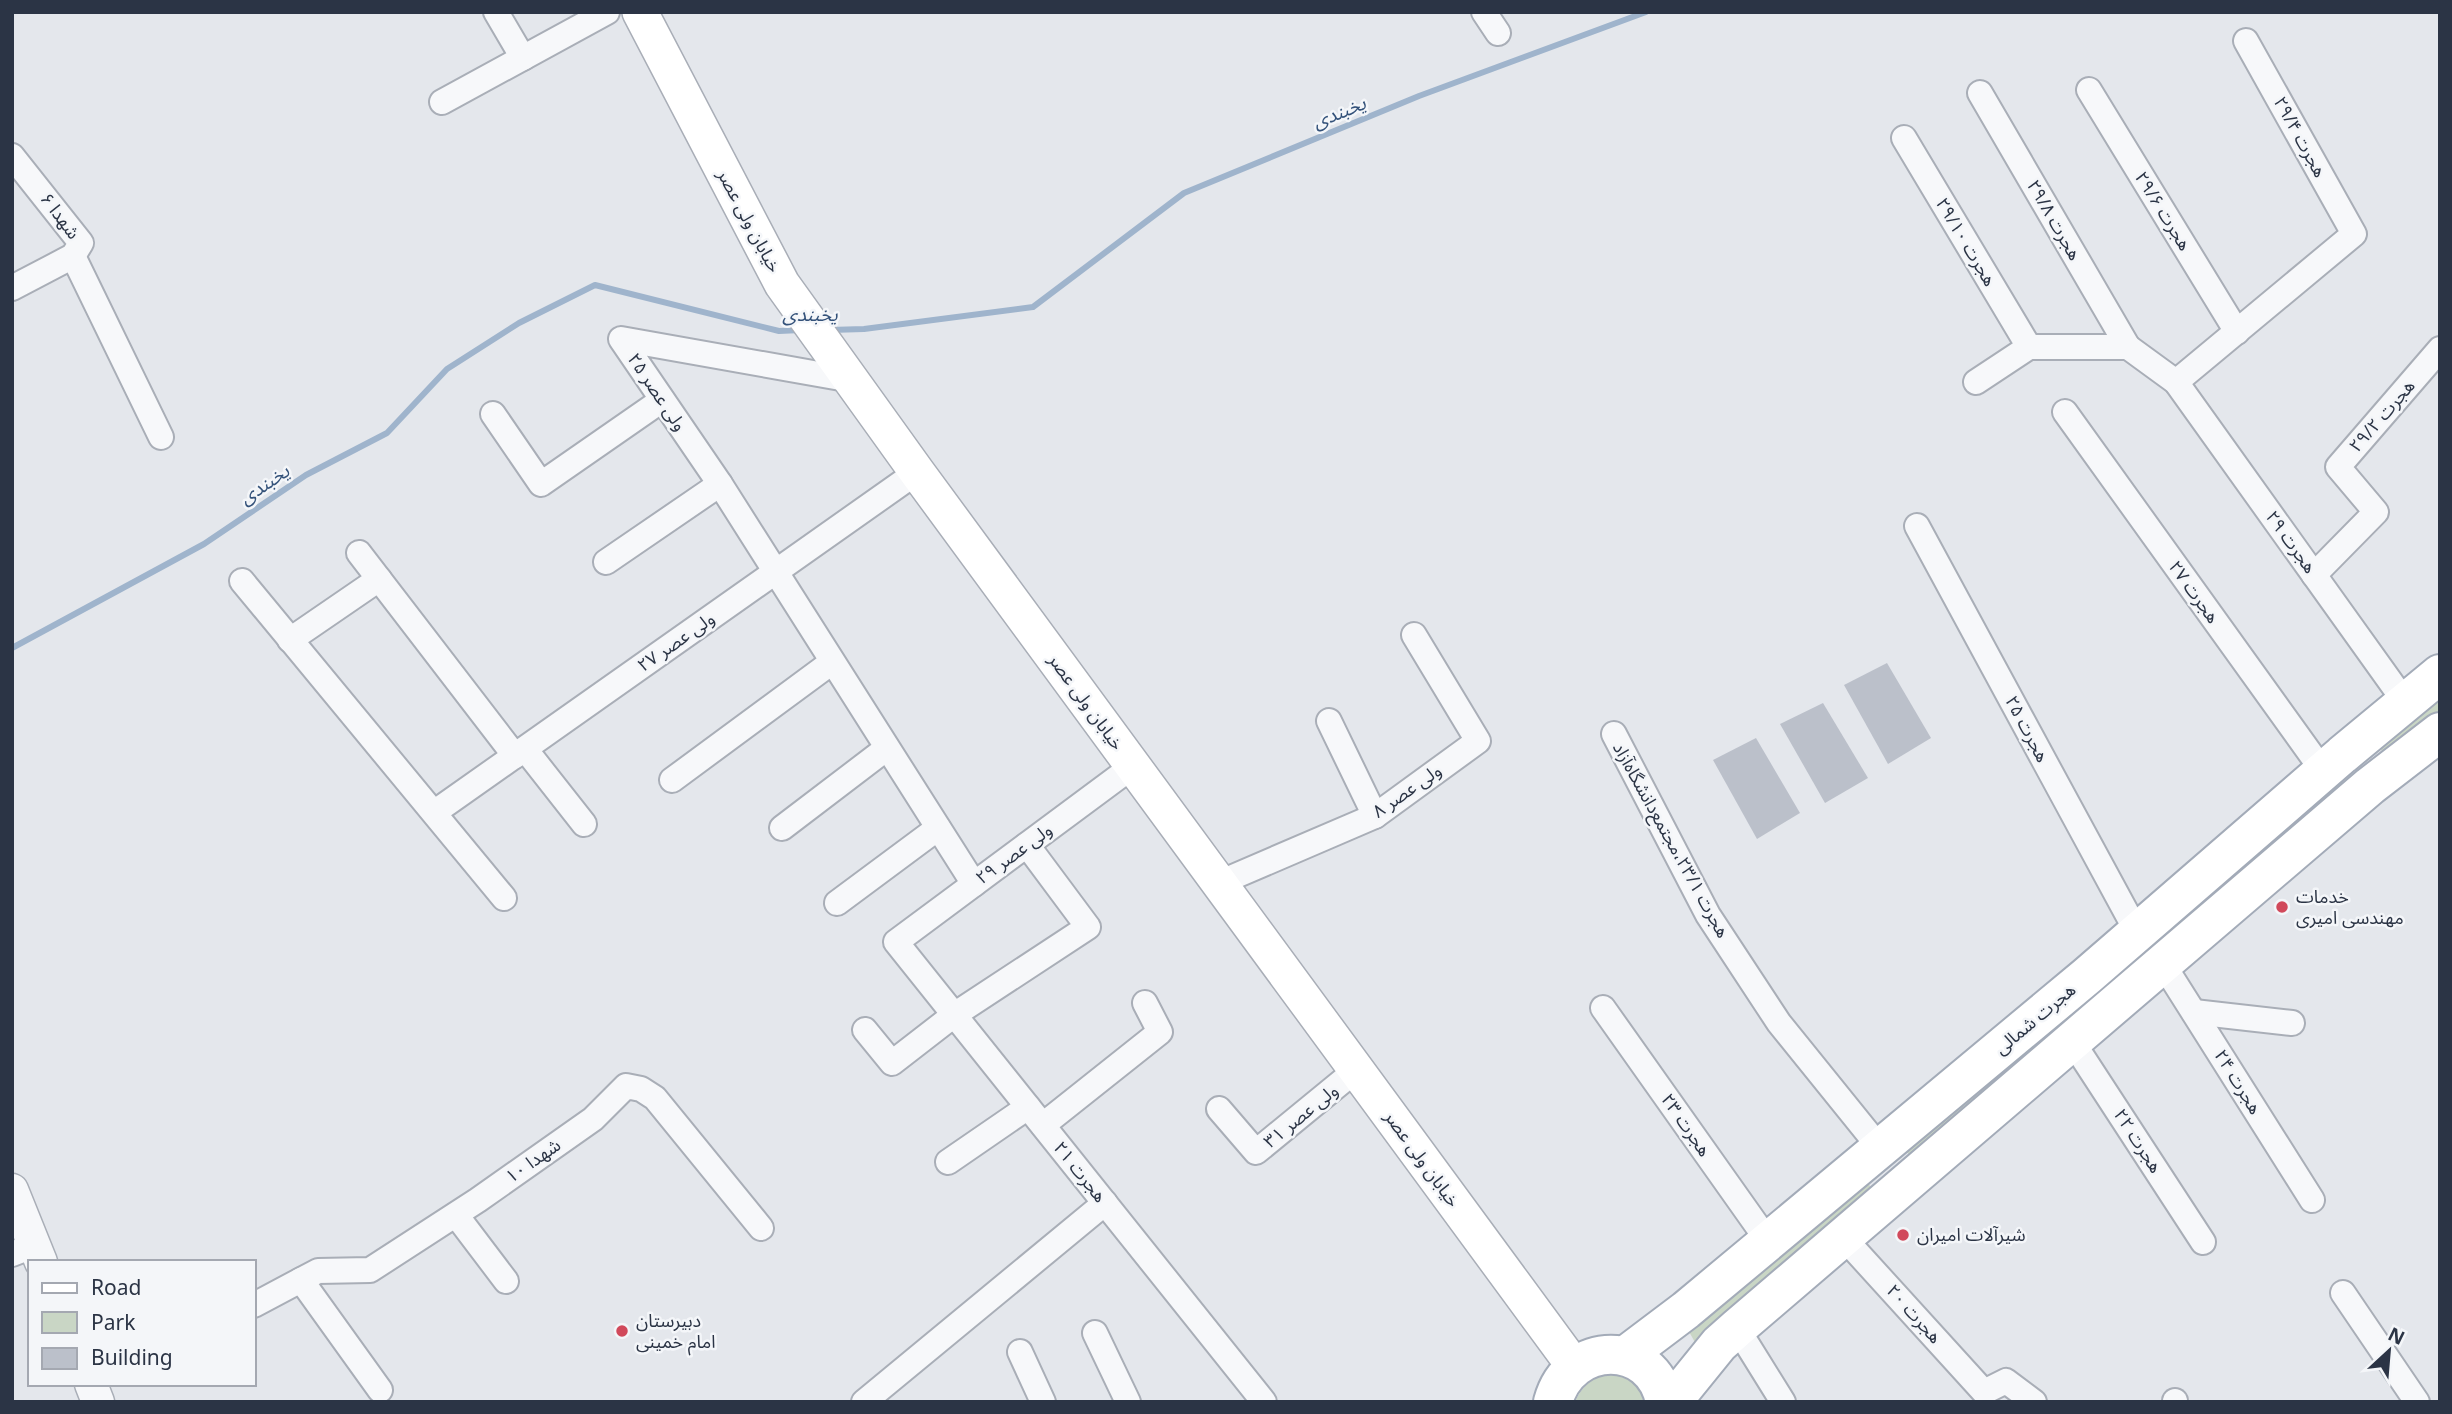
<svg xmlns="http://www.w3.org/2000/svg" width="2452" height="1414" viewBox="0 0 2452 1414" font-family="'Noto Sans','Noto Sans Arabic',sans-serif">
  <rect width="100%" height="100%" fill="#e4e7ec"/>
  <g fill="#c9d6c5">
    <path d="M2440,694V710L2384,755L2378,744Z"/>
    <path d="M2338,781L2346,790L2132,972L2123,961Z"/>
    <path d="M2085,996L2095,1007L1913,1160L1903,1147Z"/>
    <path d="M1867,1182L1876,1194L1696,1344L1688,1330Z"/>
    <path d="M1608,1374C1628,1376 1638,1384 1646,1402H1575C1582,1386 1591,1378 1608,1374Z"/>
  </g>
  <g fill="none" stroke-linecap="round" stroke-linejoin="round">
    <g stroke="#9fb4cc" stroke-width="6">
      <path d="M830,330L864,329L1033,307L1184,193L1419,96L1646,12"/>
      <path d="M12,648L204,544L306,475L387,433L447,369L519,323L595,285L779,331L801,330"/>
    </g>
  </g>
  <g fill="#bbc0ca">
    <path d="M1887,663L1931,738L1888,764L1844,685Z"/>
    <path d="M1823,703L1868,778L1825,803L1780,724Z"/>
    <path d="M1756,738L1800,813L1757,839L1713,760Z"/>
  </g>
  <g fill="none" stroke-linecap="round" stroke-linejoin="round">
    <g stroke="#a9aeb7" stroke-width="28">
      <g id="minor">
        <path d="M496,12L523,58"/>
        <path d="M1484,12L1498,33"/>
        <path d="M2089,90L2237,332"/>
        <path d="M1980,93L2128,347"/>
        <path d="M442,102L607,12"/>
        <path d="M1904,138L2029,347"/>
        <path d="M12,156L81,243L73,256L12,288"/>
        <path d="M73,256L161,437"/>
        <path d="M852,380L621,339L720,484L974,884"/>
        <path d="M1976,382L2029,347H2128L2176,382L2405,702"/>
        <path d="M2176,382L2354,234L2246,41"/>
        <path d="M2065,412L2323,771"/>
        <path d="M493,414L541,484L662,400"/>
        <path d="M1917,526L2137,932"/>
        <path d="M359,553L515,756"/>
        <path d="M606,562L720,484"/>
        <path d="M2314,575L2376,512L2338,467L2440,349"/>
        <path d="M242,581L504,898"/>
        <path d="M290,640L379,579"/>
        <path d="M1329,721L1375,816"/>
        <path d="M1614,734L1708,915L1779,1023L1880,1148"/>
        <path d="M525,749L584,824"/>
        <path d="M1133,766L896,942L1264,1402"/>
        <path d="M672,780L832,662"/>
        <path d="M435,812L917,472"/>
        <path d="M782,828L887,748"/>
        <path d="M1219,883L1375,816L1478,741L1414,635"/>
        <path d="M837,903L938,828"/>
        <path d="M2163,964L2312,1200"/>
        <path d="M1603,1008L1768,1241"/>
        <path d="M2194,1012L2292,1023"/>
        <path d="M865,1030L892,1063L954,1015L1088,927L1027,845"/>
        <path d="M2072,1041L2203,1242"/>
        <path d="M1219,1109L1256,1152L1356,1070"/>
        <path d="M1043,1125L1160,1032L1145,1003"/>
        <path d="M948,1162L1028,1107"/>
        <path d="M456,1215L506,1281"/>
        <path d="M1843,1237L1984,1392L2006,1381L2034,1402"/>
        <path d="M12,1254L35,1245"/>
        <path d="M301,1280L380,1390"/>
        <path d="M2343,1293L2417,1402"/>
        <path d="M254,1305L318,1271L370,1270L478,1200L593,1119L626,1086L641,1089L655,1098L761,1228"/>
        <path d="M1737,1328L1783,1402"/>
        <path d="M1095,1333L1128,1402"/>
        <path d="M1020,1352L1043,1402"/>
        <path d="M2175,1401V1402"/>
        <path d="M864,1402L1105,1203"/>
      </g>
    </g>
    <g stroke="#a9aeb7" stroke-width="35">
      <g id="tertiary">
        <path d="M12,1190L41,1262"/>
        <path d="M91,1384L98,1402"/>
      </g>
    </g>
    <g stroke="#a9aeb7" stroke-width="38">
      <path id="secondary" d="M640,12L782,284L917,472L1574,1366"/>
    </g>
    <g stroke="#a3abb8" stroke-width="42">
      <g id="primary">
        <path d="M1625,1356L1686,1310L2087,976L2342,755L2440,674"/>
        <path d="M1553,1402C1570,1339 1653,1339 1665,1402"/>
        <path d="M1672,1402L1719,1344L1737,1328L2370,786L2440,732"/>
      </g>
    </g>
    <use href="#minor" stroke="#f7f8fa" stroke-width="24"/>
    <use href="#tertiary" stroke="#f7f8fa" stroke-width="32"/>
    <use href="#secondary" stroke="#fff" stroke-width="35"/>
    <use href="#primary" stroke="#fff" stroke-width="38"/>
  </g>
  <g fill="#d1495b" stroke="#f4f6f9" stroke-width="2.5">
    <circle cx="2282" cy="907" r="7"/>
    <circle cx="1903" cy="1235" r="7"/>
    <circle cx="622" cy="1331" r="7"/>
  </g>
  <g text-anchor="middle" stroke-width="5" stroke-linejoin="round" paint-order="stroke">
    <g font-size="18" fill="#2b3445" stroke="#f4f6f9">
      <text transform="translate(2300 137) rotate(61)" y="6">هجرت ۲۹/۴</text>
      <text transform="translate(2163 211) rotate(58)" y="6">هجرت ۲۹/۶</text>
      <text transform="translate(60 216) rotate(53)" y="6">شهدا ۶</text>
      <text transform="translate(2054 220) rotate(60)" y="6">هجرت ۲۹/۸</text>
      <text transform="translate(749 221) rotate(62)" y="6">خیابان ولی عصر</text>
      <text transform="translate(1966 242) rotate(59)" y="6">هجرت ۲۹/۱۰</text>
      <text transform="translate(657 392) rotate(56)" y="6">ولی عصر ۲۵</text>
      <text transform="translate(2382 416) rotate(-49)" y="6">هجرت ۲۹/۲</text>
      <text transform="translate(2291 542) rotate(54)" y="6">هجرت ۲۹</text>
      <text transform="translate(2194 592) rotate(54)" y="6">هجرت ۲۷</text>
      <text transform="translate(676 642) rotate(-35)" y="6">ولی عصر ۲۷</text>
      <text transform="translate(1086 702) rotate(54)" y="6">خیابان ولی عصر</text>
      <text transform="translate(2027 729) rotate(62)" y="6">هجرت ۲۵</text>
      <text transform="translate(1407 791) rotate(-35)" y="6">ولی عصر ۸</text>
      <text transform="translate(1671 840) rotate(61)" y="6">هجرت ۲۳/۱،مجتمع‌دانشگاه‌آزاد</text>
      <text transform="translate(1014 854) rotate(-36)" y="6">ولی عصر ۲۹</text>
      <text transform="translate(2035 1019) rotate(-40)" y="6">هجرت شمالی</text>
      <text transform="translate(2238 1082) rotate(58)" y="6">هجرت ۲۴</text>
      <text transform="translate(1301 1116) rotate(-39)" y="6">ولی عصر ۳۱</text>
      <text transform="translate(1686 1125) rotate(55)" y="6">هجرت ۲۳</text>
      <text transform="translate(2138 1141) rotate(57)" y="6">هجرت ۲۲</text>
      <text transform="translate(1422 1159) rotate(54)" y="6">خیابان ولی عصر</text>
      <text transform="translate(533 1161) rotate(-35)" y="6">شهدا ۱۰</text>
      <text transform="translate(1080 1172) rotate(51)" y="6">هجرت ۲۱</text>
      <text transform="translate(1914 1314) rotate(48)" y="6">هجرت ۲۰</text>
    </g>
    <g font-size="18" fill="#2b3445" stroke="#f4f6f9" text-anchor="start">
      <text x="2296" y="903">خدمات<tspan x="2296" dy="21">مهندسی امیری</tspan></text>
      <text x="1917" y="1241">شیرآلات امیران</text>
      <text x="636" y="1327">دبیرستان<tspan x="636" dy="21">امام خمینی</tspan></text>
    </g>
    <g font-size="19" font-style="italic" fill="#34527a" stroke="#f4f6f9">
      <text transform="translate(1339 112) rotate(-22)" y="7">یخبندی</text>
      <text x="810" y="321">یخبندی</text>
      <text transform="translate(264 484) rotate(-34)" y="7">یخبندی</text>
    </g>
  </g>
  <rect width="2452" height="1414" fill="none" stroke="#2b3445" stroke-width="28"/>
  <rect x="28" y="1260" width="228" height="126" fill="#f4f6f9" stroke="#a4a8b1" stroke-width="2"/>
  <rect x="42" y="1283" width="35" height="10" fill="#ffffff" stroke="#a4a8b1" stroke-width="2"/>
  <text x="91" y="1295" font-size="21" fill="#2b3445">Road</text>
  <rect x="42" y="1312" width="35" height="21" fill="#c9d6c5" stroke="#a4a8b1" stroke-width="2"/>
  <text x="91" y="1330" font-size="21" fill="#2b3445">Park</text>
  <rect x="42" y="1348" width="35" height="21" fill="#bbc0ca" stroke="#a4a8b1" stroke-width="2"/>
  <text x="91" y="1365" font-size="21" fill="#2b3445">Building</text>
  <g transform="translate(2389 1351) rotate(26)" stroke="#f4f6f9" stroke-width="5" paint-order="stroke">
  <path d="M0-5L12 26L0 18L-12 26Z" fill="#2b3445"/>
  <text y="-10" font-size="19" font-weight="bold" text-anchor="middle" fill="#2b3445">N</text>
  </g>
</svg>
